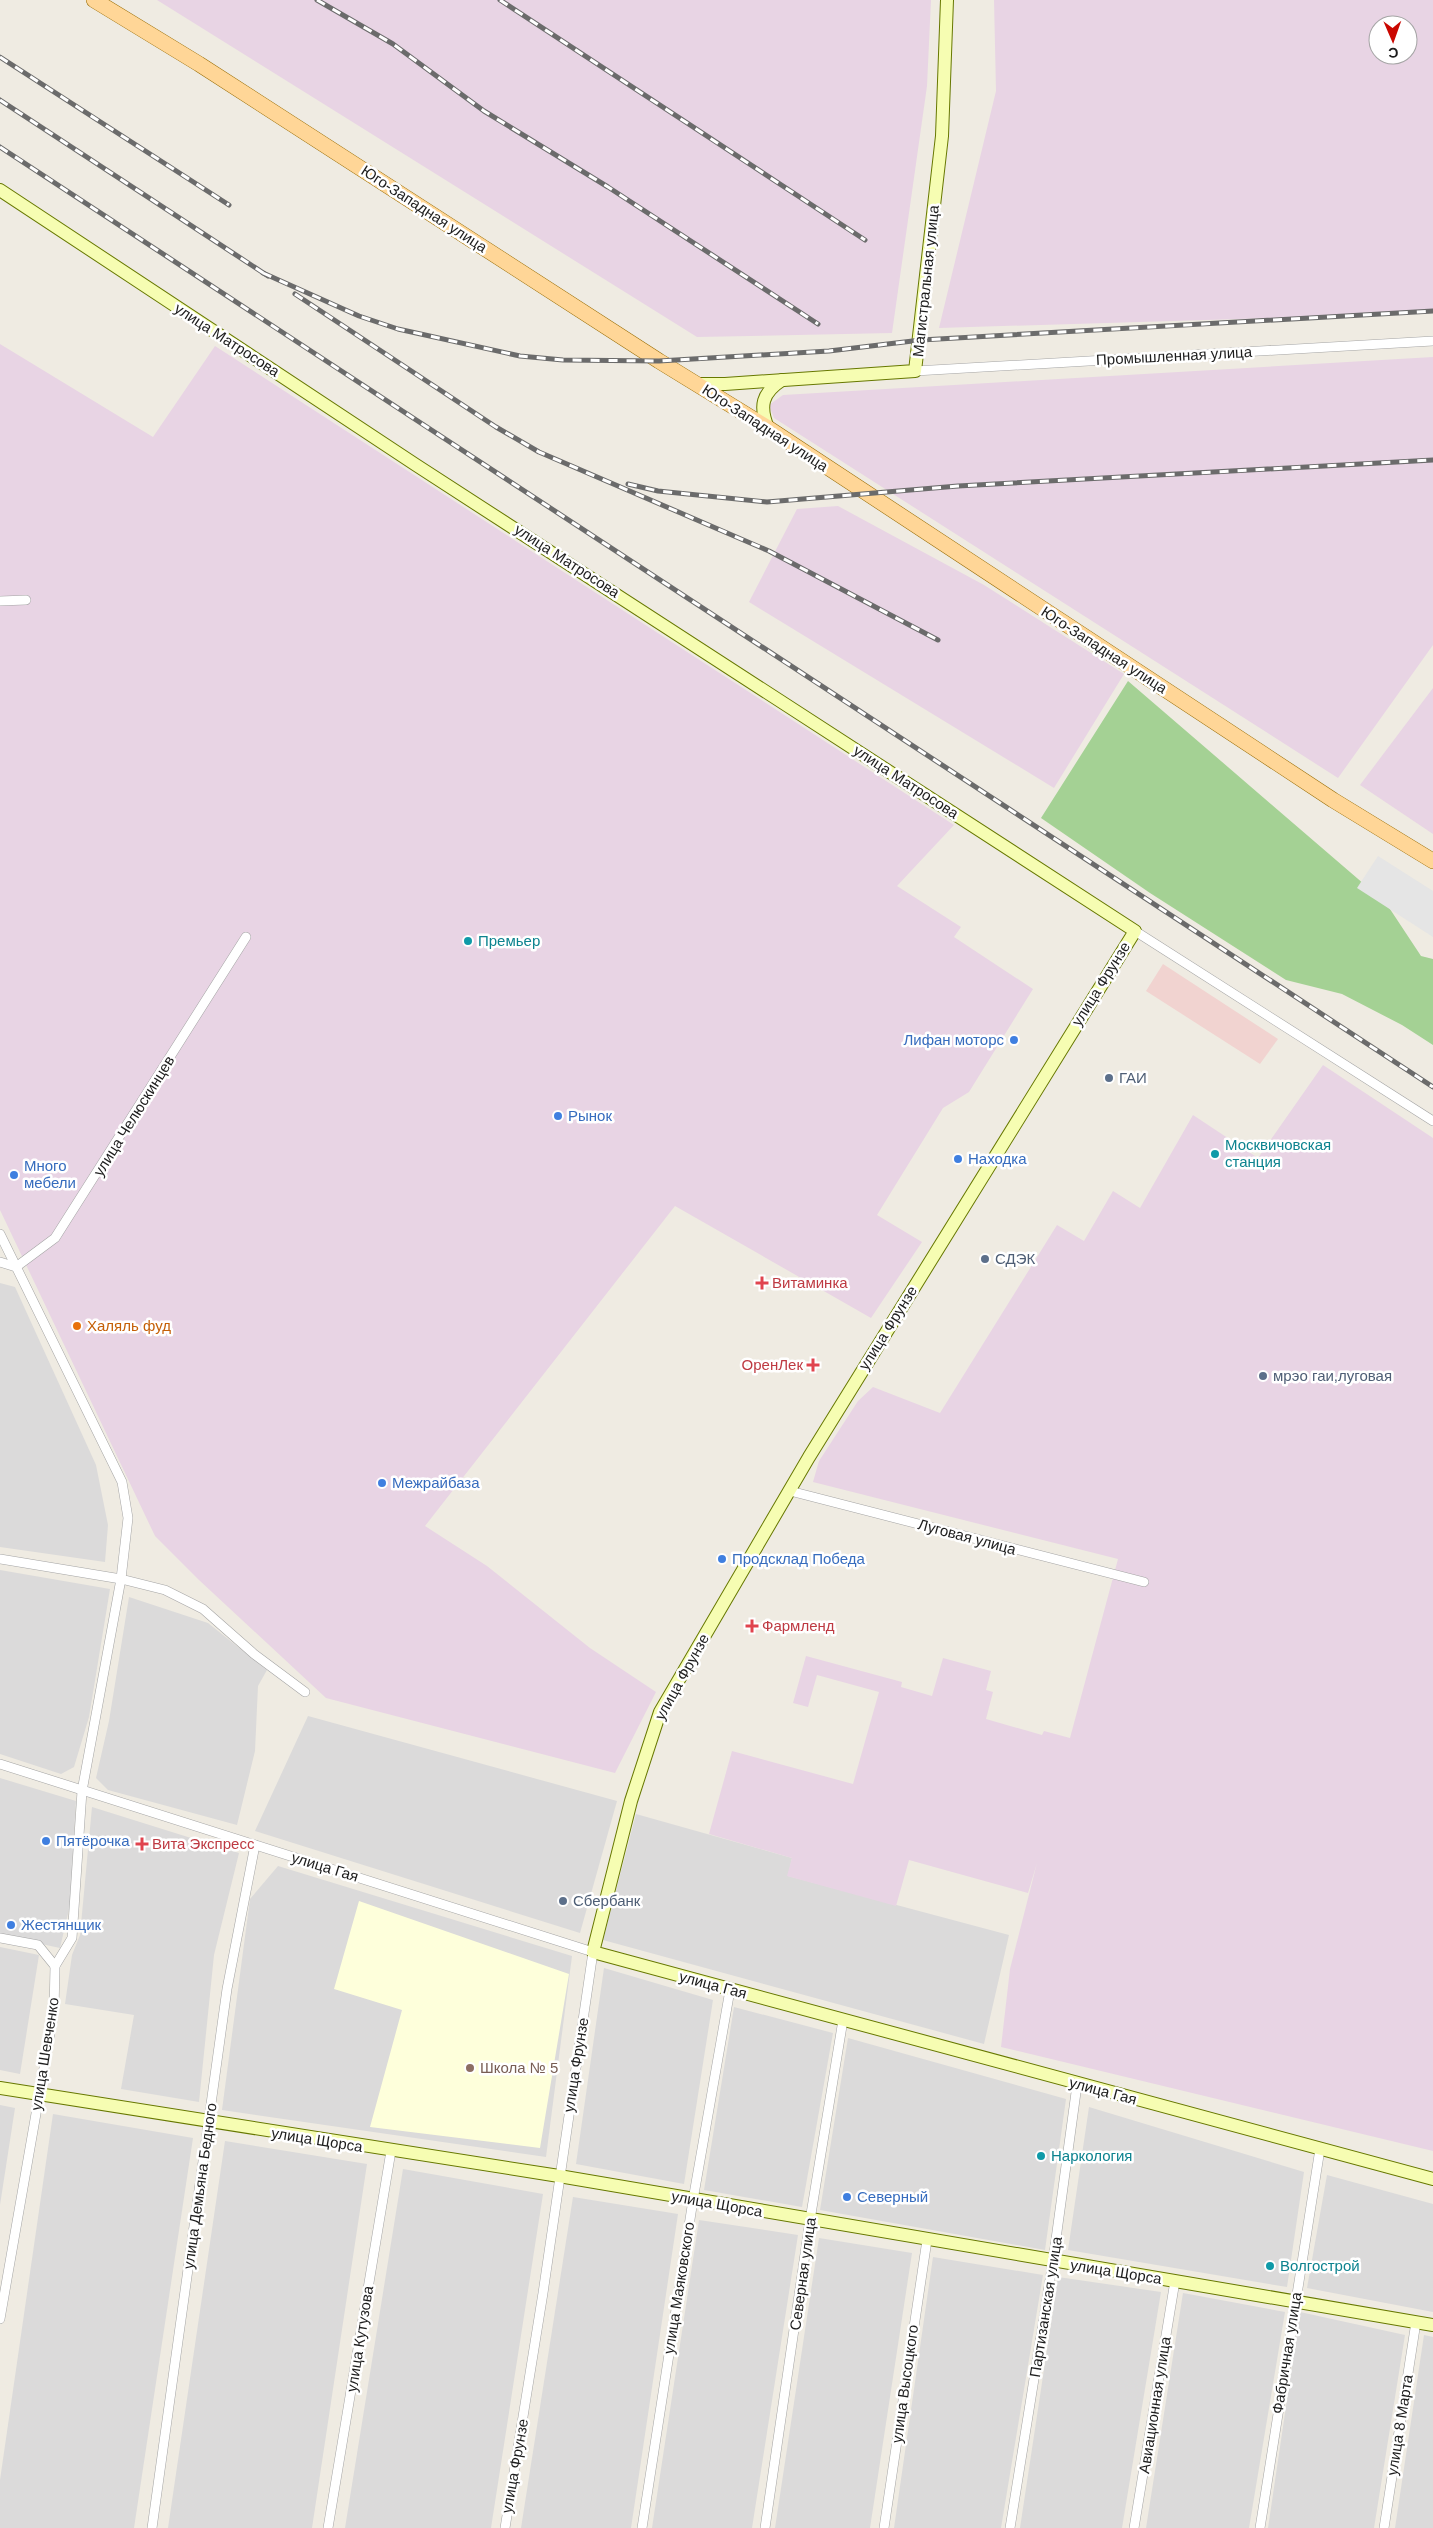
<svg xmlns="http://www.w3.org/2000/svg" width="1433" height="2528" viewBox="0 0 1433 2528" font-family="Helvetica,sans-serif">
  <rect width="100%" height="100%" fill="#efebe2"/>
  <g fill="#dbdada">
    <path d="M0,1283L15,1287L96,1465L108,1525L105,1562L0,1547Z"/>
    <path d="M0,1570L110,1589L89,1717L74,1767L61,1774L0,1754Z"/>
    <path d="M129,1597L208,1623L267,1670L258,1686L255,1751L237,1825L108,1790L96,1778L109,1721Z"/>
    <path d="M308,1716L617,1801L580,1933L255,1831Z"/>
    <path d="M0,1778L76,1801L70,1905L60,1948L0,1935Z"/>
    <path d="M92,1807L239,1853L214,1955L199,2102L121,2089L134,2015L65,2004L72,1955L80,1935Z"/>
    <path d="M636,1814L792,1858L788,1876L1009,1935L984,2044L603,1940Z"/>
    <path d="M278,1866L572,1956L546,2157L222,2110L250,1899Z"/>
    <path d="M0,1947L39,1955L20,2074L0,2070Z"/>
    <path d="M604,1968L713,2000L684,2184L576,2164Z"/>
    <path d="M734,2007L833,2033L802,2207L704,2190Z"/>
    <path d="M848,2038L1066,2099L1045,2250L820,2210Z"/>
    <path d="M0,2105L15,2108L0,2205Z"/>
    <path d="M1089,2107L1304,2172L1287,2287L1068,2250Z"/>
    <path d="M53,2114L193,2138L134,2528H0V2480Z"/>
    <path d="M225,2141L367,2164L312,2528H168Z"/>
    <path d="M403,2169L543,2194L491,2528H345Z"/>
    <path d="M1327,2175L1433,2204V2312L1307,2288Z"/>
    <path d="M573,2197L678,2214L631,2528H521Z"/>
    <path d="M699,2220L798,2235L752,2528H652Z"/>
    <path d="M819,2238L912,2253L870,2528H775Z"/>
    <path d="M933,2257L1043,2275L1001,2528H894Z"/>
    <path d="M1058,2277L1161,2292L1122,2528H1020Z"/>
    <path d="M1183,2293L1285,2312L1249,2528H1146Z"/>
    <path d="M1300,2312L1405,2335L1374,2528H1268Z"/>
    <path d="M1424,2335L1433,2337V2528H1395Z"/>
  </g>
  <path fill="#f1d3d0" d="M1163,964L1278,1039L1260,1064L1146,991Z"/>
  <g fill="#e8d4e4" fill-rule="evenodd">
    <path d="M157,0H931L927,86L892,333L697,337Z"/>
    <path d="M994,0H1433V313L939,328L996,91ZM1378,25H1408V55H1378Z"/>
    <path d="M0,344L153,437L215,346L954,825L897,886L961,927L954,937L1033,989L969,1092L943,1108L877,1215L922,1242L871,1318L675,1206L425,1526L487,1566L590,1648L656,1692L615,1773L326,1698L199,1580L155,1536L0,1210Z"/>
    <path d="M1433,357V645L1338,778L774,418L769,405L783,395Z"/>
    <path d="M838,506L984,585L1124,674L1054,788L749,602L797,509Z"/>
    <path d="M1433,688V834L1360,785Z"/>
    <path d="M1323,1065L1433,1138V2151L1001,2047L1010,1969L1037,1863L1028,1893L909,1860L896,1906L787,1876L792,1858L709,1834L732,1751L853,1784L879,1692L817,1675L808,1707L793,1703L806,1656L902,1682L901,1687L932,1696L943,1658L991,1671L986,1690L993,1692L986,1719L1042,1735L1044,1731L1070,1738L1118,1559L813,1482L819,1461L858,1401L873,1387L940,1413L1057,1225L1084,1241L1113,1191L1140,1208L1193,1115L1258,1158Z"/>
  </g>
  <path fill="#feffdb" d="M359,1901L569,1974L540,2148L370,2127L402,2010L334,1989Z"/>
  <path fill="#a4d194" d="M1128,681L1386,903L1421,956L1433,959V1045L1402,1025L1342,994L1286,980L1150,893L1041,818Z"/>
  <path fill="#e5e5e5" d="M1378,856L1433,891V937L1357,888Z"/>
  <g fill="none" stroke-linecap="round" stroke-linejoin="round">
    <g stroke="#a4a4a4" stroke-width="10">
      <g id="street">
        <path d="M915,371L1433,341"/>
        <path d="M0,601L26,600"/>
        <path d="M1135,931L1433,1121"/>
        <path d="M0,1234L122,1482L128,1518L121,1579L82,1791L72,1938L55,1966L54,2011L0,2319"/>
        <path d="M0,1262L16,1267L55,1238L246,937"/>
        <path d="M790,1491L1144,1582"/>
        <path d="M0,1559L121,1579L165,1590L203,1609L254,1654L305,1692"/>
        <path d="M0,1764L593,1952L543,2293L505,2528"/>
        <path d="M0,1938L38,1945L55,1966"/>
        <path d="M152,2528L227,1989L255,1845"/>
        <path d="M328,2528L391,2151"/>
        <path d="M642,2528L693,2200L730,1990"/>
        <path d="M765,2528L810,2220L843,2020"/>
        <path d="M884,2528L927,2240"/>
        <path d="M1010,2528L1053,2261L1077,2085"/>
        <path d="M1134,2528L1175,2281"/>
        <path d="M1260,2528L1320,2149"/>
        <path d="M1384,2528L1416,2322"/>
      </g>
    </g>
    <g stroke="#677800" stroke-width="14">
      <g id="secondary">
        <path d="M0,190L416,465L1135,931L809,1457L660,1712L631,1801L593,1952L1433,2179"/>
        <path d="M696,384H725L915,371L942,136L947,0"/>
        <path d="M768,428C759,406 762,393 782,380"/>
        <path d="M0,2088L559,2176L1433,2325"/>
      </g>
    </g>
    <g stroke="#966a00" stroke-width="16">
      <path id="primary" d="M94,0L199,64L659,361L768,428L1333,800L1433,861"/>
    </g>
    <use href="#street" stroke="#fff" stroke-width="9"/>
    <use href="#secondary" stroke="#f6fdb2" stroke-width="12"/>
    <use href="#primary" stroke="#ffd697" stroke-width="15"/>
    <g stroke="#6b6b6b" stroke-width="5">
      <g id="rail">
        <path d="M317,0L393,44L484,111L608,187L818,324"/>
        <path d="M500,0L865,240"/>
        <path d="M0,57L229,205"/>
        <path d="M0,100L268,276"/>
        <path d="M0,147L1433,1087"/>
        <path d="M263,273L359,316L398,329L520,356L563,360L659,361L829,351L921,340L1433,311"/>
        <path d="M295,294L496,427L539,452L769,551L938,640"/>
        <path d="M628,484L658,491L767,502L958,486L1433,460"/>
      </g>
    </g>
    <use href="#rail" stroke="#fff" stroke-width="3" stroke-dasharray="9" stroke-linecap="butt"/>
  </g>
  <g fill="#0f9aa8" stroke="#fff" stroke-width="2">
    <circle cx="468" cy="941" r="5"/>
    <circle cx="1215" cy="1154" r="5"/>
    <circle cx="1041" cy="2156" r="5"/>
    <circle cx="1270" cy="2266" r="5"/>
  </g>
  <g fill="#3f7fe0" stroke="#fff" stroke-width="2">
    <circle cx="1014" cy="1040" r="5"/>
    <circle cx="558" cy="1116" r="5"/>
    <circle cx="958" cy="1159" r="5"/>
    <circle cx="14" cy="1175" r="5"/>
    <circle cx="382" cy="1483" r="5"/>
    <circle cx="722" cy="1559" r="5"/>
    <circle cx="46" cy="1841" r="5"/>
    <circle cx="11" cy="1925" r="5"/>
    <circle cx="847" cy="2197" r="5"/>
  </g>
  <g fill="#5c6f8a" stroke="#fff" stroke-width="2">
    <circle cx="1109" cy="1078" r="5"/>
    <circle cx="985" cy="1259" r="5"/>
    <circle cx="1263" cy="1376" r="5"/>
    <circle cx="563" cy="1901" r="5"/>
  </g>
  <g fill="#e0444e" stroke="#fff" stroke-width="2">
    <path d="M759.5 1275.5h5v5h5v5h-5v5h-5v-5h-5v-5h5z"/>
    <path d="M810.5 1357.5h5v5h5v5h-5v5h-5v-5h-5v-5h5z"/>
    <path d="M749.5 1618.5h5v5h5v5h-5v5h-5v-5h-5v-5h5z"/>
    <path d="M139.5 1836.5h5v5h5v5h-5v5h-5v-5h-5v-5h5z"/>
  </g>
  <circle fill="#e8710a" stroke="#fff" stroke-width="2" cx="77" cy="1326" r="5"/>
  <circle fill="#8d6e63" stroke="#fff" stroke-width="2" cx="470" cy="2068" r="5"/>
  <g text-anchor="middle" stroke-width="5" stroke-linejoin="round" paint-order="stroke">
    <g font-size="15" fill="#1d1d1d" stroke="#fff">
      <text transform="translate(424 209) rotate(33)" y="5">Юго-Западная улица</text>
      <text transform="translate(926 281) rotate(-84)" y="5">Магистральная улица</text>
      <text transform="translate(227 340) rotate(33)" y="5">улица Матросова</text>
      <text transform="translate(1174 356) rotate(-3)" y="5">Промышленная улица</text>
      <text transform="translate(765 428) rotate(33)" y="5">Юго-Западная улица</text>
      <text transform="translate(567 561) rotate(33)" y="5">улица Матросова</text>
      <text transform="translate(1104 650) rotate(33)" y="5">Юго-Западная улица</text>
      <text transform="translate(906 782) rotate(33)" y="5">улица Матросова</text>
      <text transform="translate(1101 984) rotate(-58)" y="5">улица Фрунзе</text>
      <text transform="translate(134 1116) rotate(-58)" y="5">улица Челюскинцев</text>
      <text transform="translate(888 1328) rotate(-58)" y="5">улица Фрунзе</text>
      <text transform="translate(967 1537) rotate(15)" y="5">Луговая улица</text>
      <text transform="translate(682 1677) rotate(-61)" y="5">улица Фрунзе</text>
      <text transform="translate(325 1867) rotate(17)" y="5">улица Гая</text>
      <text transform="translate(713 1985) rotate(15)" y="5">улица Гая</text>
      <text transform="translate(45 2054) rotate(-81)" y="5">улица Шевченко</text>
      <text transform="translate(576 2065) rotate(-81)" y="5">улица Фрунзе</text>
      <text transform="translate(1103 2091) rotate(15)" y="5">улица Гая</text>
      <text transform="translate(317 2140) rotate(9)" y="5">улица Щорса</text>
      <text transform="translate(200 2186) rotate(-82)" y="5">улица Демьяна Бедного</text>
      <text transform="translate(717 2204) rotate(10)" y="5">улица Щорса</text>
      <text transform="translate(1116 2272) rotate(9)" y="5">улица Щорса</text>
      <text transform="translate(803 2274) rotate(-82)" y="5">Северная улица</text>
      <text transform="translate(679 2288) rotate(-81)" y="5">улица Маяковского</text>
      <text transform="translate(1046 2307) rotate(-81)" y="5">Партизанская улица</text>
      <text transform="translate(360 2339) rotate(-81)" y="5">улица Кутузова</text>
      <text transform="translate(1287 2353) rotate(-81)" y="5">Фабричная улица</text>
      <text transform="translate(905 2384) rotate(-82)" y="5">улица Высоцкого</text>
      <text transform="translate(1155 2405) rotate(-81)" y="5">Авиационная улица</text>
      <text transform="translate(1400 2425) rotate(-81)" y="5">улица 8 Марта</text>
      <text transform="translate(515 2466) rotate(-80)" y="5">улица Фрунзе</text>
    </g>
    <g font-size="15" fill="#0d838f" stroke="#fff" text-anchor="start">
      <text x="478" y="946">Премьер</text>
      <text x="1225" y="1150">Москвичовская<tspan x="1225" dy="17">станция</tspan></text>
      <text x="1051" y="2161">Наркология</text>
      <text x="1280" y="2271">Волгострой</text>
    </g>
    <g font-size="15" fill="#366cbe" stroke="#fff" text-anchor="start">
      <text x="1004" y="1045" text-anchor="end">Лифан моторс</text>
      <text x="568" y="1121">Рынок</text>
      <text x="968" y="1164">Находка</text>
      <text x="24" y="1171">Много<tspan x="24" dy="17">мебели</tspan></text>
      <text x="392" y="1488">Межрайбаза</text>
      <text x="732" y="1564">Продсклад Победа</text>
      <text x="56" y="1846">Пятёрочка</text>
      <text x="21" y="1930">Жестянщик</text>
      <text x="857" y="2202">Северный</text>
    </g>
    <g font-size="15" fill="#4e5e75" stroke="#fff" text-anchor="start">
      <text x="1119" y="1083">ГАИ</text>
      <text x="995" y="1264">СДЭК</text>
      <text x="1273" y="1381">мрэо гаи,луговая</text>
      <text x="573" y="1906">Сбербанк</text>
    </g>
    <g font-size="15" fill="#be3a42" stroke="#fff" text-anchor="start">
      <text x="772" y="1288">Витаминка</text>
      <text x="803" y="1370" text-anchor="end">ОренЛек</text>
      <text x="762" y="1631">Фармленд</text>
      <text x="152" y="1849">Вита Экспресс</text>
    </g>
    <g font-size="15" fill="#c56008" stroke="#fff" text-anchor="start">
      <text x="87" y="1331">Халяль фуд</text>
    </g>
    <g font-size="15" fill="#785e54" stroke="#fff" text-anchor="start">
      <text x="480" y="2073">Школа № 5</text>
    </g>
  </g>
  <g transform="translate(1393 40) rotate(178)"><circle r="24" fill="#ffffff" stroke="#a5a5a5"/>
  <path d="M0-4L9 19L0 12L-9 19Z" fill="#ca0700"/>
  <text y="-8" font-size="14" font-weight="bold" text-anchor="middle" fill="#1d1d1d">С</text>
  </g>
</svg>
